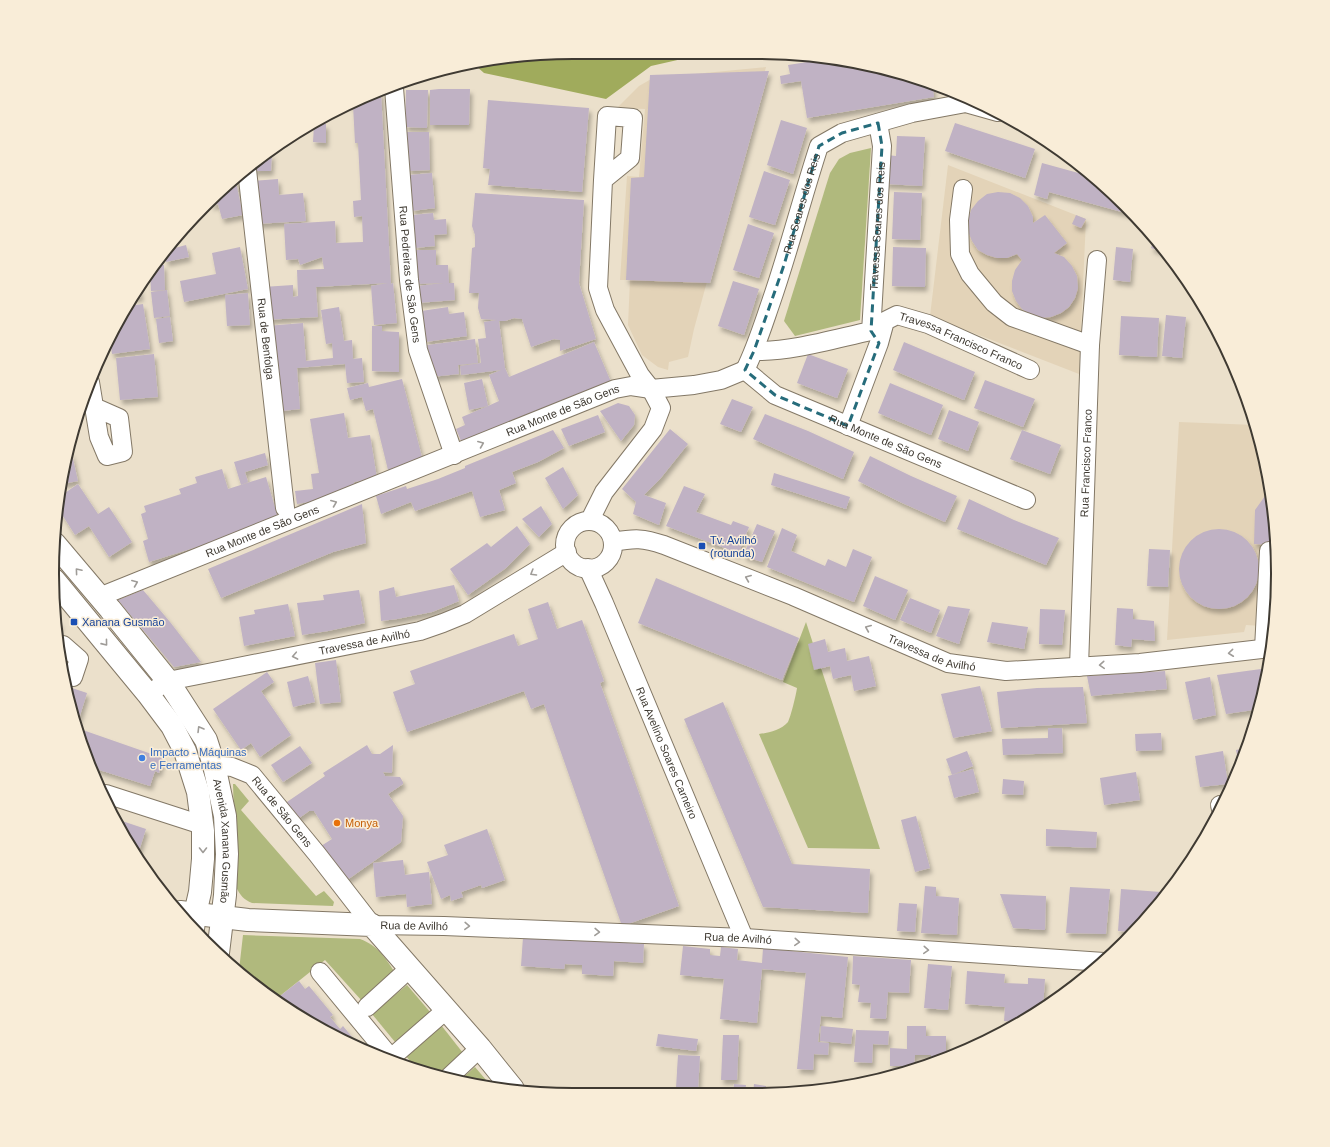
<svg xmlns="http://www.w3.org/2000/svg" width="1330" height="1147" viewBox="0 0 1330 1147" font-family="Helvetica,sans-serif">
  <defs>
    <filter id="shadow"><feDropShadow dx="2.5" dy="4.5" stdDeviation="2" flood-color="#0004"/></filter>
  </defs>
  <rect width="100%" height="100%" fill="#ebe0cb"/>
  <g fill="#e3d3b8">
    <path d="M766,67L694,329L688,357L669,362L668,370L658,367L642,355L628,325L630,280H620L627,176L639,177L645,109L617,108L639,86L653,78Z"/>
    <path d="M948,165L1086,219L1079,374L930,316Z"/>
    <path d="M1179,422L1255,425L1274,505L1277,607L1274,627L1246,625L1244,632L1167,640Z"/>
  </g>
  <g fill="#b0b97d">
    <path d="M871,148L860,320L795,336L784,321L830,173L839,159L850,153Z"/>
    <path d="M806,622L880,849L808,848L759,734C769,733 781,730 788,722C791,716 796,695 797,688L783,682Z"/>
    <path d="M233,784H235L249,801L241,810L316,896L324,891L334,902L333,906L252,903C244,900 240,895 236,887Z"/>
    <path d="M243,935L360,939C378,946 384,956 394,971L362,1001L325,960L275,1000L239,970Z"/>
    <path d="M407,985L430,1012L395,1042L372,1014Z"/>
    <path d="M441,1025L463,1053L439,1075L416,1068L405,1055Z"/>
    <path d="M475,1067L492,1087L472,1085L459,1081Z"/>
  </g>
  <path fill="#a0ab5c" d="M574,52L704,54L651,66L606,99L484,73L475,65Z"/>
  <g fill="#c0b2c4" filter="url(#shadow)">
    <path d="M833,58L892,70L933,85L934,97L807,118L801,81L781,84L780,76L790,74L788,65Z"/>
    <path d="M769,71L710,283L626,280L631,178L644,177L650,75Z"/>
    <path d="M439,89H470L469,125H430V90Z"/>
    <path d="M406,90H428L427,128L405,127Z"/>
    <path d="M381,91L391,284L393,283L397,323L374,325L371,286L388,283L316,287L318,317L264,320L263,287L293,285V297L298,296L297,270L324,269L322,257L300,265L298,259L286,260L284,224L335,221L336,243L363,242L362,216L354,217L353,201L361,200L358,143H355L353,105H345Z"/>
    <path d="M488,100L589,108L582,192L488,185L490,169L483,168Z"/>
    <path d="M781,120L807,128L793,174L767,165Z"/>
    <path d="M955,123L1035,149L1025,178L945,151Z"/>
    <path d="M316,124H326V143L313,142L314,125Z"/>
    <path d="M407,132H429L430,170L408,171Z"/>
    <path d="M897,136L925,137L922,186L885,184L887,155L896,156Z"/>
    <path d="M272,153L271,171H246Z"/>
    <path d="M1042,163L1093,177L1133,215L1049,192L1047,199L1034,195Z"/>
    <path d="M764,171L790,180L775,225L749,217Z"/>
    <path d="M432,173L435,208L412,211L408,175Z"/>
    <path d="M235,178L243,215L222,219L218,204L211,206V203L230,181Z"/>
    <path d="M278,179L279,195L303,193L306,221L255,224L252,181Z"/>
    <path d="M894,192L922,193L920,240L892,239Z"/>
    <path d="M998,192L1010,193L1020,198L1028,206L1033,217V223L1045,215L1067,243L1054,253L1064,257L1072,266L1077,276L1078,288L1075,298L1069,307L1061,313L1051,317L1041,318L1031,315L1022,309L1016,301L1012,291V281L1015,270L1022,260L1017,254L1007,258H997L987,255L978,250L972,241L968,231V221L971,210L978,201L987,194Z"/>
    <path d="M475,193L584,200L579,283L596,339L560,351V340L554,339L531,347L522,319L514,318L505,321H499L505,368L509,377L594,342L611,382L462,443L456,429L465,425L462,417L488,406L469,410L464,383L482,379L488,406L499,401L489,375L501,370L461,375L460,366L481,363L478,339L486,338L484,322L497,320L481,319L478,308L479,293H469L472,248L475,247V235L472,226Z"/>
    <path d="M433,213L434,220L446,219L447,234L434,235L435,246L415,248L412,215Z"/>
    <path d="M1076,215L1086,219L1081,228L1072,224Z"/>
    <path d="M748,224L774,233L759,278L733,270Z"/>
    <path d="M1154,238L1166,253L1151,248Z"/>
    <path d="M186,245L189,257L166,262L165,255L171,249Z"/>
    <path d="M240,247L248,289L184,302L180,281L216,274L212,253Z"/>
    <path d="M893,247L926,248L925,287L892,286Z"/>
    <path d="M1116,247L1133,249L1130,282L1113,280Z"/>
    <path d="M415,250H436V265H448L449,283H454L455,300L418,303L417,286L444,283L416,284Z"/>
    <path d="M156,265H164L165,290L151,291L150,272Z"/>
    <path d="M733,281L759,289L744,335L718,326Z"/>
    <path d="M139,285L141,297L132,298Z"/>
    <path d="M167,290L170,316L154,318L151,292Z"/>
    <path d="M248,293L250,325L227,326L225,295Z"/>
    <path d="M143,304L150,349L112,354L110,340L128,306Z"/>
    <path d="M339,307L344,341L352,340L353,359L362,358L364,382L347,383L345,364L297,368L300,409L273,412L266,326L303,323L306,361L333,358L332,343L326,344L321,310Z"/>
    <path d="M448,307L449,314L464,312L467,336L426,342L421,311Z"/>
    <path d="M1166,315L1186,317L1182,358L1162,356Z"/>
    <path d="M1121,316L1159,318L1157,357L1119,355Z"/>
    <path d="M170,317L173,341L159,343L156,319Z"/>
    <path d="M372,326H382V331L399,332V372L372,371Z"/>
    <path d="M475,339L478,363L458,365L459,374L431,377L427,345Z"/>
    <path d="M904,342L975,372L964,400L893,370Z"/>
    <path d="M154,354L158,397L120,400L116,358Z"/>
    <path d="M808,354L848,369L837,398L797,383Z"/>
    <path d="M402,379L423,461L388,470L373,409L366,411L362,397L350,400L347,388L368,383L369,387Z"/>
    <path d="M985,380L1035,399L1023,427L974,408Z"/>
    <path d="M890,383L943,405L931,435L878,413Z"/>
    <path d="M732,399L753,407L741,432L720,424Z"/>
    <path d="M618,403L629,406L635,415L634,425L621,441L600,411Z"/>
    <path d="M949,410L979,422L968,451L938,439Z"/>
    <path d="M344,413L348,438L370,435L377,478L354,482L356,494L297,504L295,491L313,489L311,474L319,473L310,419Z"/>
    <path d="M765,414L808,431L854,452L843,479L753,439Z"/>
    <path d="M598,415L605,432L569,446L561,429Z"/>
    <path d="M670,429L688,444L660,479L644,495L666,503L659,525L633,514L636,502L622,489Z"/>
    <path d="M553,430L564,448L538,462L512,472L516,483L499,490L505,510L480,517L472,491L415,511L411,502L381,514L376,496L406,486L407,489L438,479L465,468V466Z"/>
    <path d="M1022,430L1061,445L1050,474L1010,459Z"/>
    <path d="M71,450L78,481L62,484Z"/>
    <path d="M265,453L268,465L245,472L248,482L241,485L234,462Z"/>
    <path d="M870,456L911,476L957,496L945,522L900,502L858,481Z"/>
    <path d="M563,467L578,495L563,509L545,478Z"/>
    <path d="M222,469L228,489L266,477L279,521L149,562L143,541L148,539L141,514L146,512L144,506L181,494L179,489L197,483L195,477Z"/>
    <path d="M774,473L850,497L846,509L771,485Z"/>
    <path d="M1268,480L1274,505L1275,545L1254,544L1255,510L1265,496Z"/>
    <path d="M78,484L98,514L109,507L132,542L109,557L89,526L75,535L56,505L59,497Z"/>
    <path d="M684,486L705,494L696,512L731,525L733,521L749,527L738,554L722,547L666,526Z"/>
    <path d="M969,499L1014,520L1059,538L1046,565L957,529Z"/>
    <path d="M362,504L366,543L333,552L221,598L208,569Z"/>
    <path d="M541,506L552,524L539,537L522,519Z"/>
    <path d="M757,524L775,531L762,562L743,556Z"/>
    <path d="M517,526L530,544L506,568L468,595L450,569L487,543L491,547Z"/>
    <path d="M782,528L797,535L791,551L825,566L828,559L846,567L853,549L872,557L854,602L767,567Z"/>
    <circle cx="1219" cy="569" r="40"/>
    <path d="M1149,549L1170,550L1168,587L1147,586Z"/>
    <path d="M875,576L908,590L895,620L863,606Z"/>
    <path d="M656,578L799,638L782,680L638,623Z"/>
    <path d="M454,585L459,601L432,612L397,619L381,621L379,591L394,587L396,597Z"/>
    <path d="M143,590L170,622L201,662L174,667L118,600Z"/>
    <path d="M359,590L365,623L328,631L302,635L297,603L324,600L323,595Z"/>
    <path d="M910,598L940,610L931,633L900,620Z"/>
    <path d="M548,602L557,629L582,620L604,681L600,683L679,906L622,926L544,704L531,709L524,691L407,732L393,692L415,684L410,671L514,634L518,646L538,639L528,609Z"/>
    <path d="M288,604L295,636L244,646L239,617L255,614L254,610Z"/>
    <path d="M948,606L970,609L959,644L936,636Z"/>
    <path d="M1117,608L1133,609V619L1154,621L1155,641L1132,639L1131,647L1115,645Z"/>
    <path d="M1040,609L1065,610L1062,645L1039,644Z"/>
    <path d="M56,622L61,623L58,632Z"/>
    <path d="M992,622L1028,627L1024,649L987,642Z"/>
    <path d="M825,639L828,652L845,648L847,661L869,656L876,686L854,691L851,675L833,679L830,666L814,670L808,644Z"/>
    <path d="M336,660L341,702L320,704L315,663Z"/>
    <path d="M1261,669L1264,687L1260,709L1226,714L1217,675Z"/>
    <path d="M1165,671L1167,689L1091,696L1087,676Z"/>
    <path d="M267,672L274,682L261,691L291,735L260,757L251,743L241,750L213,709Z"/>
    <path d="M308,676L315,702L293,707L287,682Z"/>
    <path d="M1210,677L1216,715L1193,720L1185,682Z"/>
    <path d="M980,686L992,731L953,738L941,694Z"/>
    <path d="M69,687L87,693L77,725L72,701Z"/>
    <path d="M1083,687L1087,723L1001,728L997,692L1037,688Z"/>
    <path d="M723,702L792,864L870,869L868,913L763,907L684,719Z"/>
    <path d="M77,728L163,758L159,773L155,771L150,786L93,768L80,741Z"/>
    <path d="M1048,728H1062L1063,753L1003,755L1002,739L1048,738Z"/>
    <path d="M1161,733L1162,750L1136,751L1135,734Z"/>
    <path d="M367,745L372,754H380L393,745L392,773L383,772L385,776L400,777L403,782V784L388,794L403,816L401,842L340,885L321,846L332,839L314,811H309L295,821L284,804L325,776L323,773Z"/>
    <path d="M300,746L312,763L283,782L271,765Z"/>
    <path d="M1245,748L1239,765L1236,750Z"/>
    <path d="M967,751L973,766L952,775L946,759Z"/>
    <path d="M1223,751L1228,784L1200,787L1195,756Z"/>
    <path d="M973,769L979,792L954,798L948,776Z"/>
    <path d="M1136,772L1140,800L1104,805L1100,778Z"/>
    <path d="M1003,779L1024,781L1023,795L1002,794Z"/>
    <path d="M916,816L930,868L915,872L901,820Z"/>
    <path d="M119,820L146,829L137,857L132,847Z"/>
    <path d="M487,829L505,880L482,888L481,885L461,892L463,897L451,901L450,895L441,899L427,862L448,855L444,845Z"/>
    <path d="M1046,829L1097,832L1096,848L1046,846Z"/>
    <path d="M403,860L405,875L429,872L432,904L407,907L406,894L376,897L373,863Z"/>
    <path d="M925,886L936,887V896L959,898L957,935L921,933Z"/>
    <path d="M1070,887L1110,889L1106,934L1066,933Z"/>
    <path d="M1121,889L1161,892H1169L1132,932L1118,931Z"/>
    <path d="M1000,894L1046,896L1045,930L1013,928Z"/>
    <path d="M899,903L917,904L915,932L897,931Z"/>
    <path d="M523,937L644,944L643,963L614,961L613,976L582,974V965L565,964L564,969L521,966Z"/>
    <path d="M683,946L710,949V955L720,956L721,947L738,949L737,960L762,963L763,948L848,957L842,1018L821,1016L818,1042L829,1043L828,1055L814,1054L813,1070L797,1069L806,973L762,969L757,1023L720,1019L724,979L680,975Z"/>
    <path d="M853,956L911,960L909,993L888,992L886,1019L870,1018L871,1003L858,1002L860,985L852,984Z"/>
    <path d="M928,964L952,966L948,1010L924,1008Z"/>
    <path d="M967,971L1005,974L1004,983L1028,984V978L1045,979L1043,1007L1026,1019H1024L1022,1022L1004,1021L1005,1007L965,1004Z"/>
    <path d="M299,981L305,989L309,986L333,1015L330,1017L340,1029L343,1026L362,1049L284,1007L275,1000Z"/>
    <path d="M821,1026L853,1029L851,1044L820,1041Z"/>
    <path d="M907,1026H926V1036H946V1051H960L937,1062H931V1055H915L914,1066H890V1048L907,1049Z"/>
    <path d="M856,1030L889,1031L888,1045L873,1044L872,1063L854,1062Z"/>
    <path d="M658,1034L698,1039L696,1051L656,1046Z"/>
    <path d="M723,1035H739L737,1080H721Z"/>
    <path d="M678,1055L700,1056L698,1090L676,1088Z"/>
    <path d="M734,1084L746,1085L745,1094H733Z"/>
    <path d="M754,1084L766,1086L765,1094H753Z"/>
  </g>
  <g fill="none" stroke-linecap="round" stroke-linejoin="round">
    <g stroke="#837866" stroke-width="20">
      <g id="minor">
        <path id="s1" d="M394,88L409,280L418,350L454,455"/>
        <path id="s2" d="M247,170L285,508"/>
        <path d="M963,189L959,220L960,254L970,274L994,303L1012,317L1090,345"/>
        <path id="s3" d="M754,351C791,352 834,339 871,331L872,316L882,146L878,123"/>
        <path id="s4" d="M745,370C756,348 763,325 771,302C789,250 802,198 819,146L842,133L912,113L966,103L998,112"/>
        <path id="s5" d="M745,370L775,395L1026,500"/>
        <path d="M90,382L99,437L107,456L123,452L119,418L94,407"/>
        <path id="s6" d="M848,426L879,343L885,321L897,315L928,324L1030,370"/>
        <path d="M590,520L604,492L653,429L661,408L651,389L640,375L605,310L598,288L603,180L630,158L633,118L607,116L603,180"/>
        <circle cx="589" cy="545" r="24"/>
        <path id="s7" d="M613,542C635,538 643,538 664,545L793,596L948,663L1006,671L1140,663L1270,648"/>
        <path id="s8" d="M588,568L604,603L744,938"/>
        <path id="s9" d="M99,597L615,389L631,386L651,389L694,385L721,380L745,370"/>
        <path d="M1264,649L1269,551"/>
        <path d="M62,650L63,645L79,659L73,677"/>
        <path id="s10" d="M1079,667L1090,345L1097,260"/>
        <path id="s11" d="M148,694L168,681L420,631L443,623L465,614L567,552"/>
        <path id="s12" d="M214,765L232,767L252,775L317,854L372,925L444,926L744,938L1104,962"/>
        <path d="M106,794L202,825"/>
        <path d="M1221,809L1220,805H1224"/>
        <path d="M320,972L391,1058"/>
        <path d="M367,1007L410,968"/>
        <path d="M394,1061L391,1058L446,1010"/>
        <path d="M448,1078L480,1048"/>
      </g>
    </g>
    <g stroke="#837866" stroke-width="24">
      <g id="major">
        <path id="s13" d="M55,544L110,609L168,681L206,740L214,765L225,816L227,854L225,895L218,953"/>
        <path d="M54,580L148,694L172,726L185,751L198,792L203,831V859L200,892L195,914L193,929"/>
        <path d="M180,912L248,920L372,925L480,1048L513,1089"/>
      </g>
    </g>
    <use href="#minor" stroke="#fff" stroke-width="18"/>
    <use href="#major" stroke="#fff" stroke-width="22"/>
  </g>
  <defs><path id="oneway-chevron" d="M-2-3.5L2.5 0L-2 3.5" fill="none" stroke-width="1.6" stroke-linecap="round" stroke-linejoin="round"/></defs>
  <g stroke="#9f9c98">
    <use href="#oneway-chevron" transform="translate(481 444) rotate(-22)"/>
    <use href="#oneway-chevron" transform="translate(334 503) rotate(-22)"/>
    <use href="#oneway-chevron" transform="translate(78 571) rotate(-130)"/>
    <use href="#oneway-chevron" transform="translate(533 573) rotate(149)"/>
    <use href="#oneway-chevron" transform="translate(748 578) rotate(-158)"/>
    <use href="#oneway-chevron" transform="translate(135 583) rotate(-22)"/>
    <use href="#oneway-chevron" transform="translate(868 628) rotate(-157)"/>
    <use href="#oneway-chevron" transform="translate(105 643) rotate(51)"/>
    <use href="#oneway-chevron" transform="translate(1231 653) rotate(174)"/>
    <use href="#oneway-chevron" transform="translate(295 656) rotate(169)"/>
    <use href="#oneway-chevron" transform="translate(1102 665) rotate(176)"/>
    <use href="#oneway-chevron" transform="translate(200 729) rotate(-121)"/>
    <use href="#oneway-chevron" transform="translate(203 850) rotate(90)"/>
    <use href="#oneway-chevron" transform="translate(467 926) rotate(2)"/>
    <use href="#oneway-chevron" transform="translate(597 932) rotate(2)"/>
    <use href="#oneway-chevron" transform="translate(797 942) rotate(4)"/>
    <use href="#oneway-chevron" transform="translate(926 950) rotate(4)"/>
  </g>
  <path fill="none" stroke="#266c7b" stroke-width="3" stroke-dasharray="8 5" stroke-linejoin="round" d="M878,123L882,146L871,331L879,343L848,426L775,395L745,370L754,351L784,265L819,146L842,133Z"/>
  <g fill="#1a4fb4" stroke="#f9edd8" stroke-width="1.5">
    <rect x="698" y="542" width="8" height="8" rx="2"/>
    <rect x="70" y="618" width="8" height="8" rx="2"/>
  </g>
  <circle fill="#3f7fe0" stroke="#f9edd8" stroke-width="1.5" cx="142" cy="758" r="4"/>
  <circle fill="#e8710a" stroke="#f9edd8" stroke-width="1.5" cx="337" cy="823" r="4"/>
  <g text-anchor="middle" stroke-width="3" stroke-linejoin="round" paint-order="stroke">
    <g font-size="11" fill="#3f3a32" stroke="#f9edd8">
      <text dy="4" stroke="none"><textPath href="#s4" startOffset="176">Rua Soares dos Reis</textPath></text>
      <text dy="4" stroke="none"><textPath href="#s3" startOffset="224">Travessa Soares dos Reis</textPath></text>
      <text dy="4" stroke="none"><textPath href="#s1" startOffset="187">Rua Pedreiras de São Gens</textPath></text>
      <text dy="4" stroke="none"><textPath href="#s2" startOffset="170">Rua de Benfolga</textPath></text>
      <text dy="4" stroke="none"><textPath href="#s6" startOffset="194">Travessa Francisco Franco</textPath></text>
      <text dy="4" stroke="none"><textPath href="#s9" startOffset="500">Rua Monte de São Gens</textPath></text>
      <text dy="4" stroke="none"><textPath href="#s5" startOffset="159">Rua Monte de São Gens</textPath></text>
      <text dy="4" stroke="none"><textPath href="#s10" startOffset="204">Rua Francisco Franco</textPath></text>
      <text dy="4" stroke="none"><textPath href="#s9" startOffset="176">Rua Monte de São Gens</textPath></text>
      <text dy="4" stroke="none"><textPath href="#s11" startOffset="224">Travessa de Avilhó</textPath></text>
      <text dy="4" stroke="none"><textPath href="#s7" startOffset="341">Travessa de Avilhó</textPath></text>
      <text dy="4" stroke="none"><textPath href="#s8" startOffset="201">Rua Avelino Soares Carneiro</textPath></text>
      <text dy="4" stroke="none"><textPath href="#s12" startOffset="87">Rua de São Gens</textPath></text>
      <text dy="4" stroke="none"><textPath href="#s13" startOffset="351">Avenida Xanana Gusmão</textPath></text>
      <text dy="4" stroke="none"><textPath href="#s12" startOffset="274">Rua de Avilhó</textPath></text>
      <text dy="4" stroke="none"><textPath href="#s12" startOffset="598">Rua de Avilhó</textPath></text>
    </g>
    <g font-size="11" fill="#164399" stroke="#f9edd8" text-anchor="start">
      <text x="710" y="544">Tv. Avilhó<tspan x="710" dy="13">(rotunda)</tspan></text>
      <text x="82" y="626">Xanana Gusmão</text>
    </g>
    <g font-size="11" fill="#366cbe" stroke="#f9edd8" text-anchor="start">
      <text x="150" y="756">Impacto - Máquinas<tspan x="150" dy="13">e Ferramentas</tspan></text>
    </g>
    <g font-size="11" fill="#c56008" stroke="#f9edd8" text-anchor="start">
      <text x="345" y="827">Monya</text>
    </g>
  </g>
  <path d="M0 0H1330V1147H0ZM573 59H757A514 514 0 0 1 1271 573V574A514 514 0 0 1 757 1088H573A514 514 0 0 1 59 574V573A514 514 0 0 1 573 59Z" fill="#f9edd8" fill-rule="evenodd"/>
  <path fill="none" stroke="#3f3a32" stroke-width="2" d="M573 59H757A514 514 0 0 1 1271 573V574A514 514 0 0 1 757 1088H573A514 514 0 0 1 59 574V573A514 514 0 0 1 573 59Z"/>
</svg>
